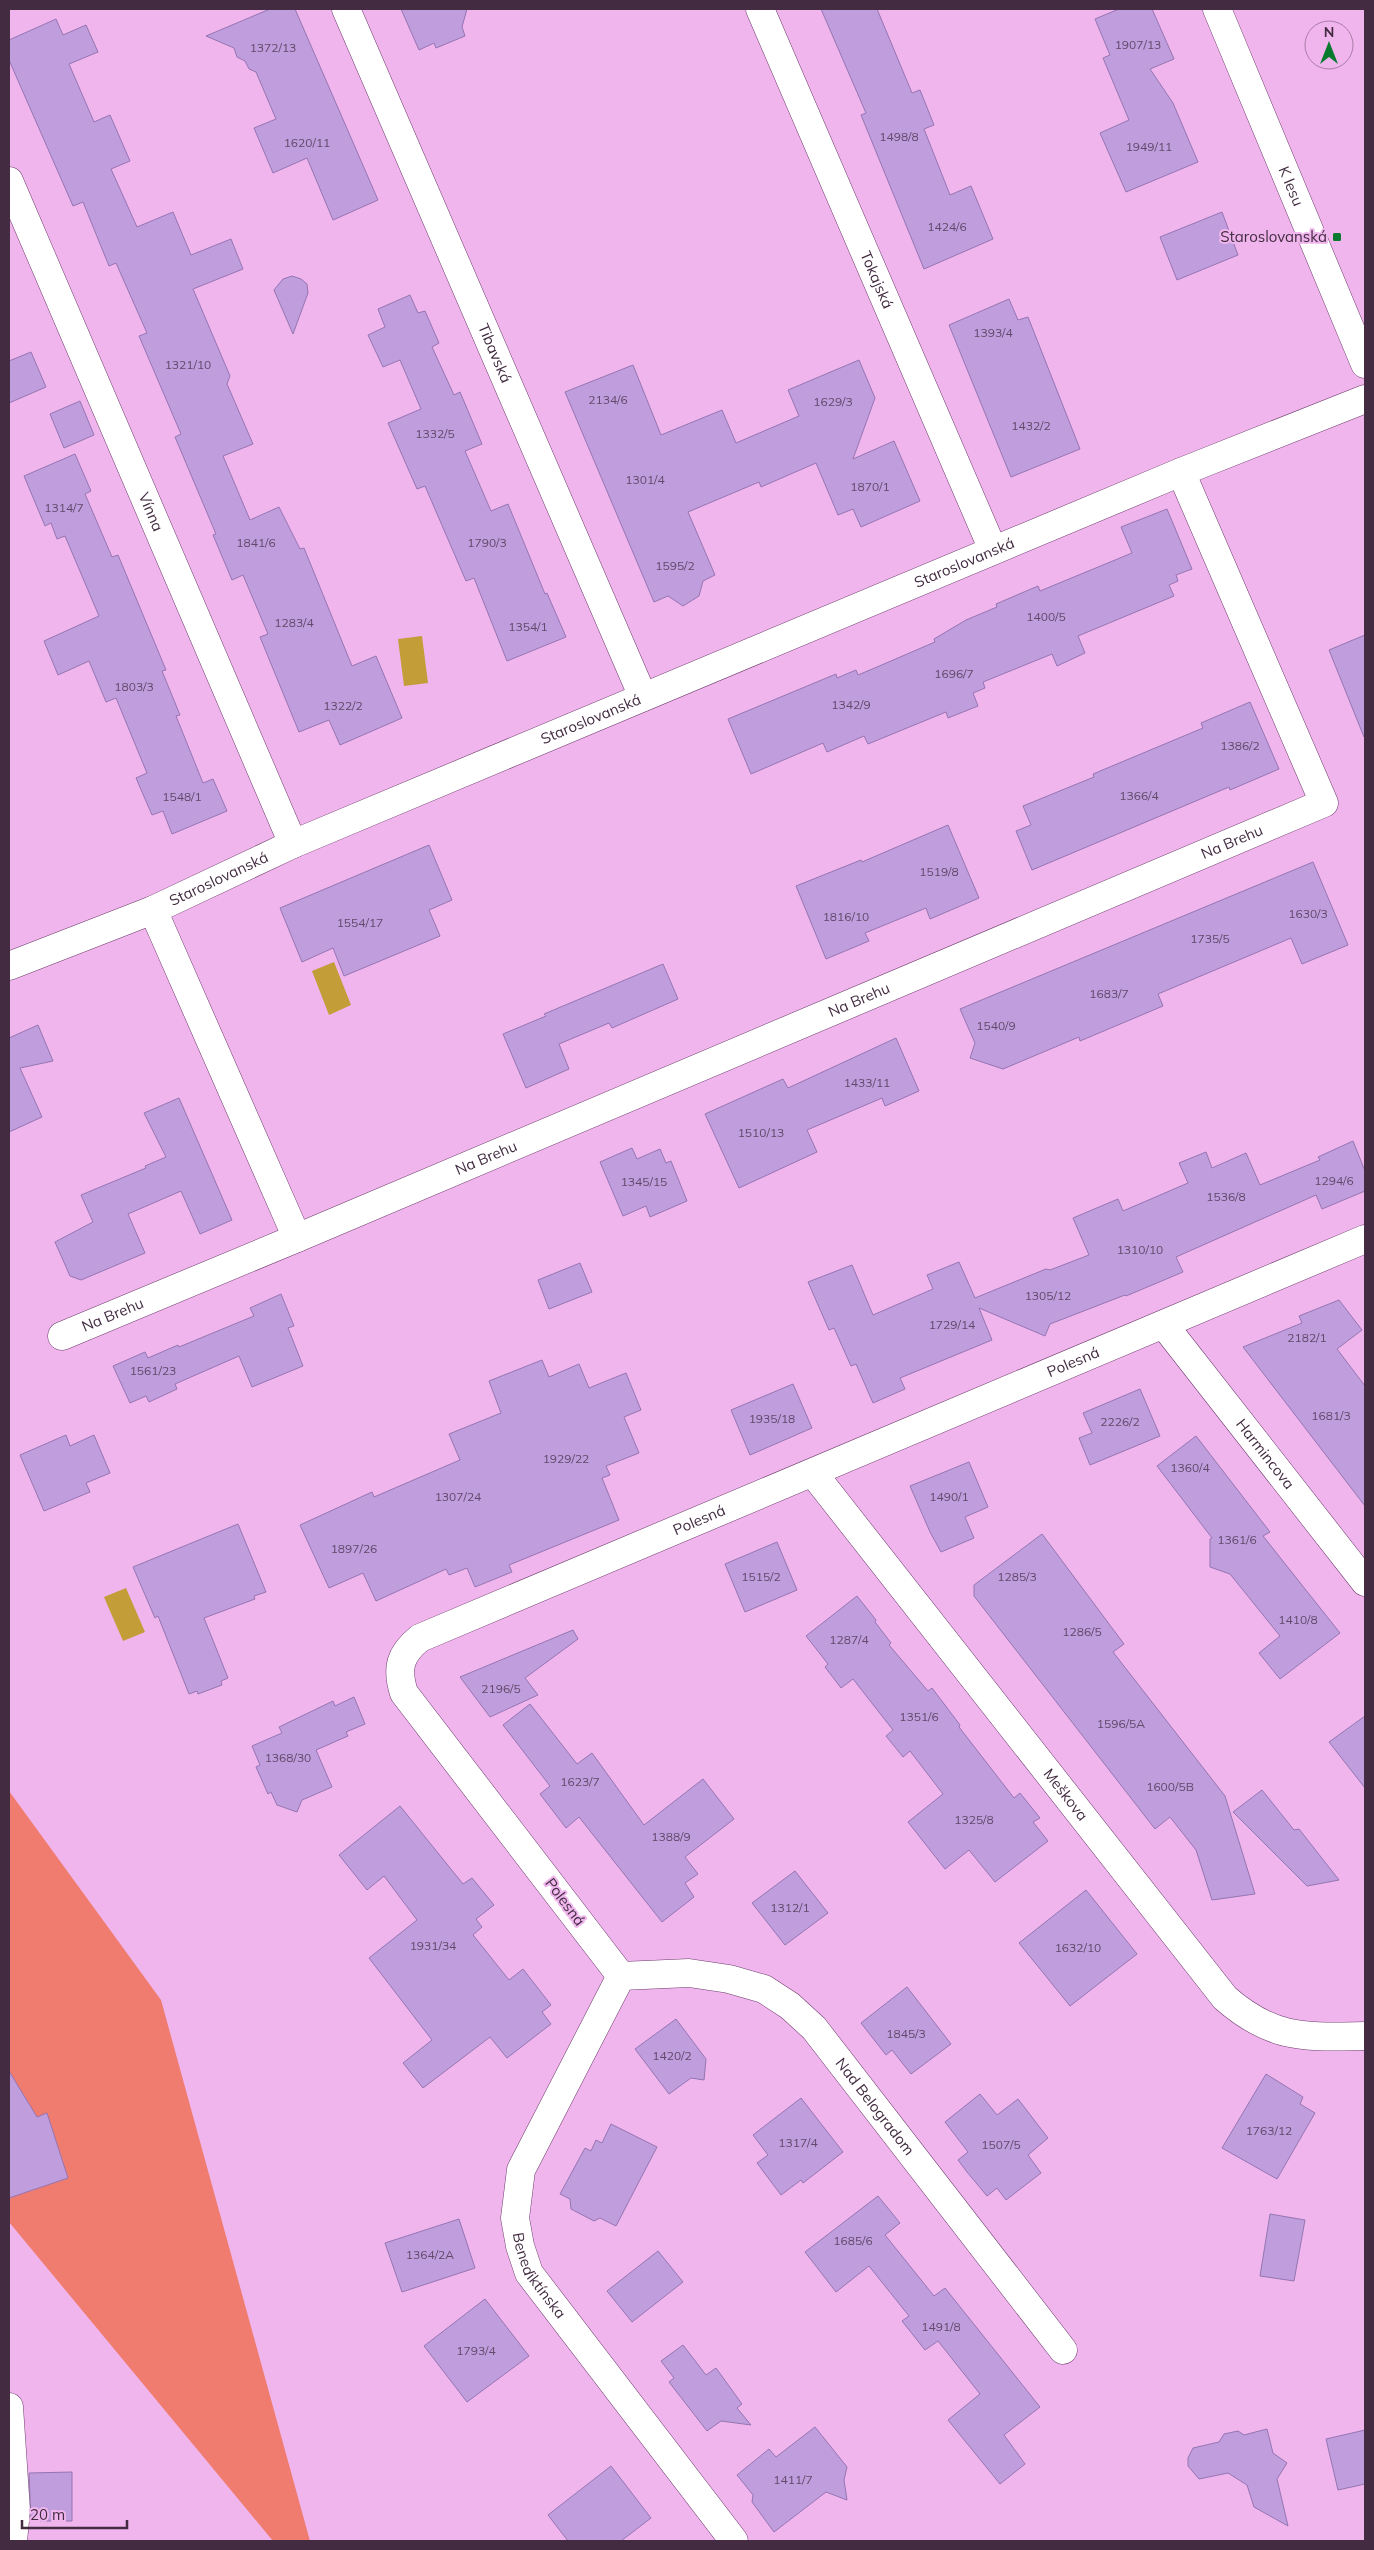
<svg xmlns="http://www.w3.org/2000/svg" width="1374" height="2550" viewBox="0 0 1374 2550" font-family="Mulish,sans-serif">
  <rect width="100%" height="100%" fill="#efb5ec"/>
  <path fill="#f07c6f" d="M9,1791L161,2000L310,2541H273L9,2222Z"/>
  <g fill="#c29d38">
    <path d="M422,636L428,683L404,686L398,639Z"/>
    <path d="M334,962L351,1005L329,1015L312,971Z"/>
    <path d="M126,1588L145,1632L123,1641L104,1597Z"/>
  </g>
  <g fill="#c09ede" stroke="#9575b2">
    <path d="M270,9H295L378,200L333,220L307,158L273,173L254,128L276,119L256,72L249,69L245,61L237,57L234,48L206,36Z"/>
    <path d="M401,9H467L462,27L465,36L436,48L434,43L419,50Z"/>
    <path d="M821,9H877L912,93L920,90L934,125L924,129L950,195L971,186L993,239L924,269L861,115L866,113Z"/>
    <path d="M1119,9H1152L1174,59L1150,69L1173,103L1198,162L1126,192L1100,133L1129,120L1103,58L1110,55L1095,19Z"/>
    <path d="M56,19L63,35L86,25L98,52L69,64L94,122L110,115L130,161L111,169L137,227L173,212L191,255L231,239L243,269L193,289L230,376L227,384L253,444L223,456L250,520L279,507L300,549L304,548L352,666L376,656L402,718L340,745L329,720L299,732L260,637L268,634L243,575L232,580L213,535L216,534L175,437L181,434L139,336L147,333L116,263L109,266L83,202L73,206L9,60V40Z"/>
    <path d="M1222,212L1238,255L1177,280L1160,237Z"/>
    <path d="M292,276L301,279L307,284L308,293L293,334L274,290L283,279Z"/>
    <path d="M410,295L418,313L425,311L439,343L432,347L454,395L460,392L482,444L465,451L491,511L508,504L545,594L547,593L566,637L507,661L474,578L466,581L425,486L417,489L388,423L421,409L400,360L383,367L368,335L385,327L378,309Z"/>
    <path d="M1009,299L1018,320L1028,317L1080,449L1011,477L949,325Z"/>
    <path d="M31,352L46,387L9,403V361Z"/>
    <path d="M859,360L875,398L853,459L894,441L920,501L861,527L853,509L838,515L816,463L761,487L759,482L688,512L715,575L703,581L699,596L683,606L668,596L654,602L565,392L633,365L661,435L722,410L736,443L799,416L788,390Z"/>
    <path d="M80,401L94,435L64,448L50,414Z"/>
    <path d="M75,454L91,491L85,494L112,557L118,555L166,670L162,671L180,715L176,716L203,783L213,779L227,811L172,834L163,811L152,815L136,778L147,773L116,698L106,702L89,661L58,675L44,641L99,616L65,536L57,539L51,523L45,526L24,476Z"/>
    <path d="M1167,509L1192,569L1176,575L1178,581L1169,585L1174,596L1078,636L1085,653L1057,666L1052,654L983,682L985,688L973,693L978,706L948,718L946,712L868,744L864,736L827,752L823,743L751,774L728,719L836,674L837,678L856,670L858,675L877,667L935,642L934,639L966,620L997,607L996,604L1038,586L1040,591L1132,553L1121,527Z"/>
    <path d="M1365,635V737H1364L1329,650Z"/>
    <path d="M1250,702L1279,769L1230,790L1229,787L1032,870L1016,831L1031,825L1023,806L1094,777L1093,774L1203,728L1201,723Z"/>
    <path d="M948,825L979,898L930,919L926,908L865,933L869,941L826,959L796,886L861,860L862,862Z"/>
    <path d="M429,845L452,900L429,910L440,936L344,976L333,948L302,962L280,908Z"/>
    <path d="M1313,862L1348,945L1302,964L1291,938L1158,994L1163,1006L1080,1041L1079,1037L1003,1069L970,1058L975,1043L960,1009Z"/>
    <path d="M663,964L678,999L612,1028L609,1023L559,1044L569,1069L526,1088L503,1034L546,1016L544,1014Z"/>
    <path d="M38,1025L53,1061L20,1068L42,1117L9,1132V1038Z"/>
    <path d="M896,1038L919,1091L885,1106L882,1098L807,1130L817,1152L739,1188L705,1114L783,1079L788,1088Z"/>
    <path d="M179,1098L232,1220L200,1234L181,1191L128,1214L145,1253L81,1280L70,1276L55,1242L93,1222L81,1195L146,1168L145,1166L166,1157L144,1113Z"/>
    <path d="M1353,1141L1365,1171V1191L1322,1209L1316,1195L1176,1257L1183,1272L1126,1296L1125,1295L1050,1324L1045,1336L979,1308L992,1340L900,1378L905,1389L873,1403L856,1364L851,1366L834,1328L829,1330L808,1282L852,1265L873,1315L933,1289L927,1275L959,1262L975,1298L1046,1269L1050,1270L1089,1255L1073,1218L1118,1199L1123,1211L1188,1183L1179,1163L1206,1152L1212,1168L1246,1153L1260,1185L1320,1160L1318,1157Z"/>
    <path d="M632,1148L637,1159L660,1149L666,1163L671,1161L687,1201L650,1217L646,1206L623,1216L600,1162Z"/>
    <path d="M580,1263L592,1292L549,1309L538,1280Z"/>
    <path d="M281,1294L294,1326L288,1328L303,1366L252,1387L239,1356L175,1384L177,1389L149,1402L146,1396L130,1403L113,1366L145,1352L148,1358L178,1345L179,1347L254,1316L250,1308Z"/>
    <path d="M1339,1300L1362,1330L1337,1349L1365,1386V1506L1243,1347L1302,1323L1299,1316Z"/>
    <path d="M542,1360L549,1377L579,1364L589,1388L626,1373L641,1410L624,1417L639,1453L606,1466L610,1475L602,1478L619,1520L509,1565L512,1572L475,1587L467,1568L449,1575L446,1569L376,1601L363,1573L329,1588L300,1525L372,1492L374,1497L460,1460L449,1434L501,1413L489,1381Z"/>
    <path d="M793,1384L812,1428L750,1455L731,1410Z"/>
    <path d="M1140,1389L1160,1436L1090,1465L1079,1438L1092,1433L1083,1413Z"/>
    <path d="M66,1435L70,1446L94,1435L110,1473L86,1483L90,1492L44,1511L20,1455Z"/>
    <path d="M1196,1436L1270,1532L1263,1536L1340,1633L1280,1679L1259,1653L1280,1636L1230,1574L1210,1567V1539L1212,1538L1157,1466Z"/>
    <path d="M969,1462L988,1507L965,1517L974,1538L941,1552L930,1532L910,1486Z"/>
    <path d="M238,1524L266,1592L254,1596L255,1599L204,1618L228,1678L221,1681L222,1685L198,1694L197,1691L189,1694L158,1616L155,1618L133,1567Z"/>
    <path d="M1042,1534L1124,1644L1113,1652L1225,1796L1255,1894L1212,1900L1196,1850L1170,1817L1155,1829L974,1596V1585Z"/>
    <path d="M777,1542L797,1590L745,1612L725,1564Z"/>
    <path d="M857,1596L876,1620L875,1622L891,1643L889,1645L928,1691L932,1688L960,1725L959,1727L1014,1798L1020,1793L1040,1818L1033,1822L1048,1841L995,1882L969,1850L945,1869L908,1822L943,1794L910,1751L903,1757L886,1736L893,1730L853,1679L841,1688L825,1667L828,1664L806,1636Z"/>
    <path d="M573,1630L578,1639L525,1678L538,1695L490,1717L460,1677Z"/>
    <path d="M354,1697L365,1724L346,1732L348,1736L316,1750L332,1787L302,1800L297,1812L277,1805L271,1792L268,1794L256,1767L260,1765L252,1746L282,1733L279,1727L333,1701L335,1706Z"/>
    <path d="M530,1704L577,1764L592,1753L644,1825L703,1779L734,1819L685,1857L698,1874L685,1883L694,1897L662,1922L579,1817L566,1828L540,1794L550,1786L503,1725Z"/>
    <path d="M1365,1716V1788L1329,1742Z"/>
    <path d="M1262,1790L1294,1830L1299,1829L1339,1880L1307,1886L1233,1812Z"/>
    <path d="M400,1806L463,1884L472,1878L494,1905L476,1919L482,1927L473,1935L509,1980L523,1969L551,2005L542,2012L551,2024L507,2058L490,2037L423,2088L403,2063L432,2040L369,1958L417,1920L384,1876L367,1890L339,1855Z"/>
    <path d="M795,1871L828,1913L785,1945L752,1903Z"/>
    <path d="M1086,1890L1137,1954L1070,2006L1019,1943Z"/>
    <path d="M907,1987L951,2044L911,2074L892,2050L886,2055L861,2023Z"/>
    <path d="M676,2019L706,2059L704,2080L691,2078L669,2094L635,2049Z"/>
    <path d="M9,2071L37,2117L47,2113L68,2178L9,2198Z"/>
    <path d="M1266,2074L1303,2097L1300,2104L1315,2113L1277,2179L1222,2148Z"/>
    <path d="M980,2094L997,2115L1018,2099L1048,2138L1028,2155L1041,2173L1006,2200L997,2188L987,2196L967,2172L958,2160L968,2152L945,2122Z"/>
    <path d="M801,2098L843,2152L803,2183L801,2180L781,2195L757,2163L768,2155L753,2135Z"/>
    <path d="M611,2124L657,2147L616,2226L600,2218L594,2221L571,2209L570,2199L560,2194L585,2148L591,2151L596,2140L602,2143Z"/>
    <path d="M878,2196L900,2223L885,2235L934,2296L945,2288L1040,2407L1004,2435L1025,2464L1000,2484L948,2420L980,2394L938,2341L925,2350L902,2321L909,2316L869,2266L836,2292L805,2252Z"/>
    <path d="M1270,2214L1305,2220L1294,2281L1260,2276Z"/>
    <path d="M459,2219L475,2268L402,2292L385,2243Z"/>
    <path d="M658,2251L683,2282L632,2322L607,2291Z"/>
    <path d="M485,2299L529,2356L467,2402L424,2346Z"/>
    <path d="M683,2345L706,2375L716,2368L742,2404L737,2408L751,2425L721,2421L707,2431L669,2382L674,2378L661,2361Z"/>
    <path d="M815,2427L847,2467L844,2480L847,2500L826,2492L774,2532L752,2502L753,2495L737,2475L769,2449L776,2457Z"/>
    <path d="M1267,2429L1273,2453L1287,2463L1277,2479L1288,2526L1254,2507L1247,2485L1228,2473L1199,2479L1188,2466V2458L1193,2448L1219,2442L1224,2434L1238,2431L1244,2435Z"/>
    <path d="M1365,2430V2484L1338,2490L1326,2439Z"/>
    <path d="M611,2466L651,2518L621,2541H568L548,2515Z"/>
    <path d="M72,2472V2521H31L29,2473Z"/>
  </g>
  <g fill="none" stroke-linecap="round" stroke-linejoin="round">
    <g stroke="#6e3d6d" stroke-width="29">
      <g id="minor">
        <path id="s1" d="M346,9L643,697"/>
        <path id="s2" d="M760,9L993,550"/>
        <path id="s3" d="M1217,9L1365,364"/>
        <path id="s4" d="M9,181L293,844"/>
        <path d="M9,966L153,910"/>
        <path id="s5" d="M297,1238L153,910L293,844L1181,472L1365,399"/>
        <path id="s6" d="M1164,1325L1365,1582"/>
        <path id="s7" d="M62,1336L297,1238L1324,803L1181,472"/>
        <path id="s8" d="M813,1473L1225,1998C1273,2040 1305,2037 1365,2036"/>
        <path id="s9" d="M621,1976L404,1693C396,1668 400,1654 420,1638L1365,1239"/>
        <path id="s10" d="M621,1976L521,2170L515,2218L520,2246L529,2273L734,2541"/>
        <path id="s11" d="M621,1976L689,1973L729,1979L764,1989L790,2006L814,2028L1063,2350"/>
        <path d="M9,2407L16,2510L13,2541"/>
      </g>
    </g>
    <use href="#minor" stroke="#fff" stroke-width="28"/>
  </g>
  <rect fill="#087a30" stroke="#efb5ec" stroke-width="2" x="1332" y="232" width="10" height="10" rx="2.5"/>
  <g text-anchor="middle" stroke-width="4" stroke-linejoin="round" paint-order="stroke">
    <g font-size="12" fill="#624869">
      <text x="1138" y="49">1907/13</text>
      <text x="273" y="52">1372/13</text>
      <text x="899" y="141">1498/8</text>
      <text x="307" y="147">1620/11</text>
      <text x="1149" y="151">1949/11</text>
      <text x="947" y="231">1424/6</text>
      <text x="993" y="337">1393/4</text>
      <text x="188" y="369">1321/10</text>
      <text x="608" y="404">2134/6</text>
      <text x="833" y="406">1629/3</text>
      <text x="1031" y="430">1432/2</text>
      <text x="435" y="438">1332/5</text>
      <text x="645" y="484">1301/4</text>
      <text x="870" y="491">1870/1</text>
      <text x="64" y="512">1314/7</text>
      <text x="256" y="547">1841/6</text>
      <text x="487" y="547">1790/3</text>
      <text x="675" y="570">1595/2</text>
      <text x="1046" y="621">1400/5</text>
      <text x="294" y="627">1283/4</text>
      <text x="528" y="631">1354/1</text>
      <text x="954" y="678">1696/7</text>
      <text x="134" y="691">1803/3</text>
      <text x="851" y="709">1342/9</text>
      <text x="343" y="710">1322/2</text>
      <text x="1240" y="750">1386/2</text>
      <text x="1139" y="800">1366/4</text>
      <text x="182" y="801">1548/1</text>
      <text x="939" y="876">1519/8</text>
      <text x="1308" y="918">1630/3</text>
      <text x="846" y="921">1816/10</text>
      <text x="360" y="927">1554/17</text>
      <text x="1210" y="943">1735/5</text>
      <text x="1109" y="998">1683/7</text>
      <text x="996" y="1030">1540/9</text>
      <text x="867" y="1087">1433/11</text>
      <text x="761" y="1137">1510/13</text>
      <text x="1334" y="1185">1294/6</text>
      <text x="644" y="1186">1345/15</text>
      <text x="1226" y="1201">1536/8</text>
      <text x="1140" y="1254">1310/10</text>
      <text x="1048" y="1300">1305/12</text>
      <text x="952" y="1329">1729/14</text>
      <text x="1307" y="1342">2182/1</text>
      <text x="153" y="1375">1561/23</text>
      <text x="1331" y="1420">1681/3</text>
      <text x="772" y="1423">1935/18</text>
      <text x="1120" y="1426">2226/2</text>
      <text x="566" y="1463">1929/22</text>
      <text x="1190" y="1472">1360/4</text>
      <text x="458" y="1501">1307/24</text>
      <text x="949" y="1501">1490/1</text>
      <text x="1237" y="1544">1361/6</text>
      <text x="354" y="1553">1897/26</text>
      <text x="761" y="1581">1515/2</text>
      <text x="1017" y="1581">1285/3</text>
      <text x="1298" y="1624">1410/8</text>
      <text x="1082" y="1636">1286/5</text>
      <text x="849" y="1644">1287/4</text>
      <text x="501" y="1693">2196/5</text>
      <text x="919" y="1721">1351/6</text>
      <text x="1121" y="1728">1596/5A</text>
      <text x="288" y="1762">1368/30</text>
      <text x="580" y="1786">1623/7</text>
      <text x="1170" y="1791">1600/5B</text>
      <text x="974" y="1824">1325/8</text>
      <text x="671" y="1841">1388/9</text>
      <text x="790" y="1912">1312/1</text>
      <text x="433" y="1950">1931/34</text>
      <text x="1078" y="1952">1632/10</text>
      <text x="906" y="2038">1845/3</text>
      <text x="672" y="2060">1420/2</text>
      <text x="1269" y="2135">1763/12</text>
      <text x="798" y="2147">1317/4</text>
      <text x="1001" y="2149">1507/5</text>
      <text x="853" y="2245">1685/6</text>
      <text x="430" y="2259">1364/2A</text>
      <text x="941" y="2331">1491/8</text>
      <text x="476" y="2355">1793/4</text>
      <text x="793" y="2484">1411/7</text>
    </g>
    <g font-size="15" fill="#432c42" stroke="#efb5ec">
      <text dy="5" stroke="none"><textPath href="#s3" startOffset="192">K lesu</textPath></text>
      <text dy="5" stroke="none"><textPath href="#s2" startOffset="295">Tokajská</textPath></text>
      <text dy="5" stroke="none"><textPath href="#s1" startOffset="375">Tibavská</textPath></text>
      <text dy="5" stroke="none"><textPath href="#s4" startOffset="360">Vínna</textPath></text>
      <text dy="5" stroke="none"><textPath href="#s5" startOffset="1241">Staroslovanská</textPath></text>
      <text dy="5" stroke="none"><textPath href="#s5" startOffset="836">Staroslovanská</textPath></text>
      <text dy="5" stroke="none"><textPath href="#s7" startOffset="1270">Na Brehu</textPath></text>
      <text dy="5" stroke="none"><textPath href="#s5" startOffset="431">Staroslovanská</textPath></text>
      <text dy="5" stroke="none"><textPath href="#s7" startOffset="865">Na Brehu</textPath></text>
      <text dy="5" stroke="none"><textPath href="#s7" startOffset="460">Na Brehu</textPath></text>
      <text dy="5" stroke="none"><textPath href="#s7" startOffset="55">Na Brehu</textPath></text>
      <text dy="5" stroke="none"><textPath href="#s9" startOffset="1128">Polesná</textPath></text>
      <text dy="5" stroke="none"><textPath href="#s6" startOffset="164">Harmincova</textPath></text>
      <text dy="5" stroke="none"><textPath href="#s9" startOffset="722">Polesná</textPath></text>
      <text dy="5" stroke="none"><textPath href="#s8" startOffset="409">Meškova</textPath></text>
      <text transform="translate(565 1902) rotate(53)" y="5">Polesná</text>
      <text dy="5" stroke="none"><textPath href="#s11" startOffset="308">Nad Belogradom</textPath></text>
      <text dy="5" stroke="none"><textPath href="#s10" startOffset="330">Benediktínska</textPath></text>
    </g>
    <g font-size="15" fill="#432c42" stroke="#efb5ec" text-anchor="end">
      <text x="1327" y="242">Staroslovanská</text>
    </g>
  </g>
  <rect width="1374" height="2550" fill="none" stroke="#432c42" stroke-width="20"/>
  <g transform="translate(1329 45)"><circle r="24" fill="#efb5ec" stroke="#aa7ea8"/>
  <path d="M0-4L9 19L0 12L-9 19Z" fill="#087a30"/>
  <text y="-8" font-size="14" font-weight="bold" text-anchor="middle" fill="#432c42">N</text>
  </g>
  <path d="M22 2520v8h105v-8" fill="none" stroke="#432c42" stroke-width="2.5"/>
  <text x="30" y="2520" font-size="15" fill="#432c42" stroke="#efb5ec" stroke-width="4" paint-order="stroke">20 m</text>
</svg>
